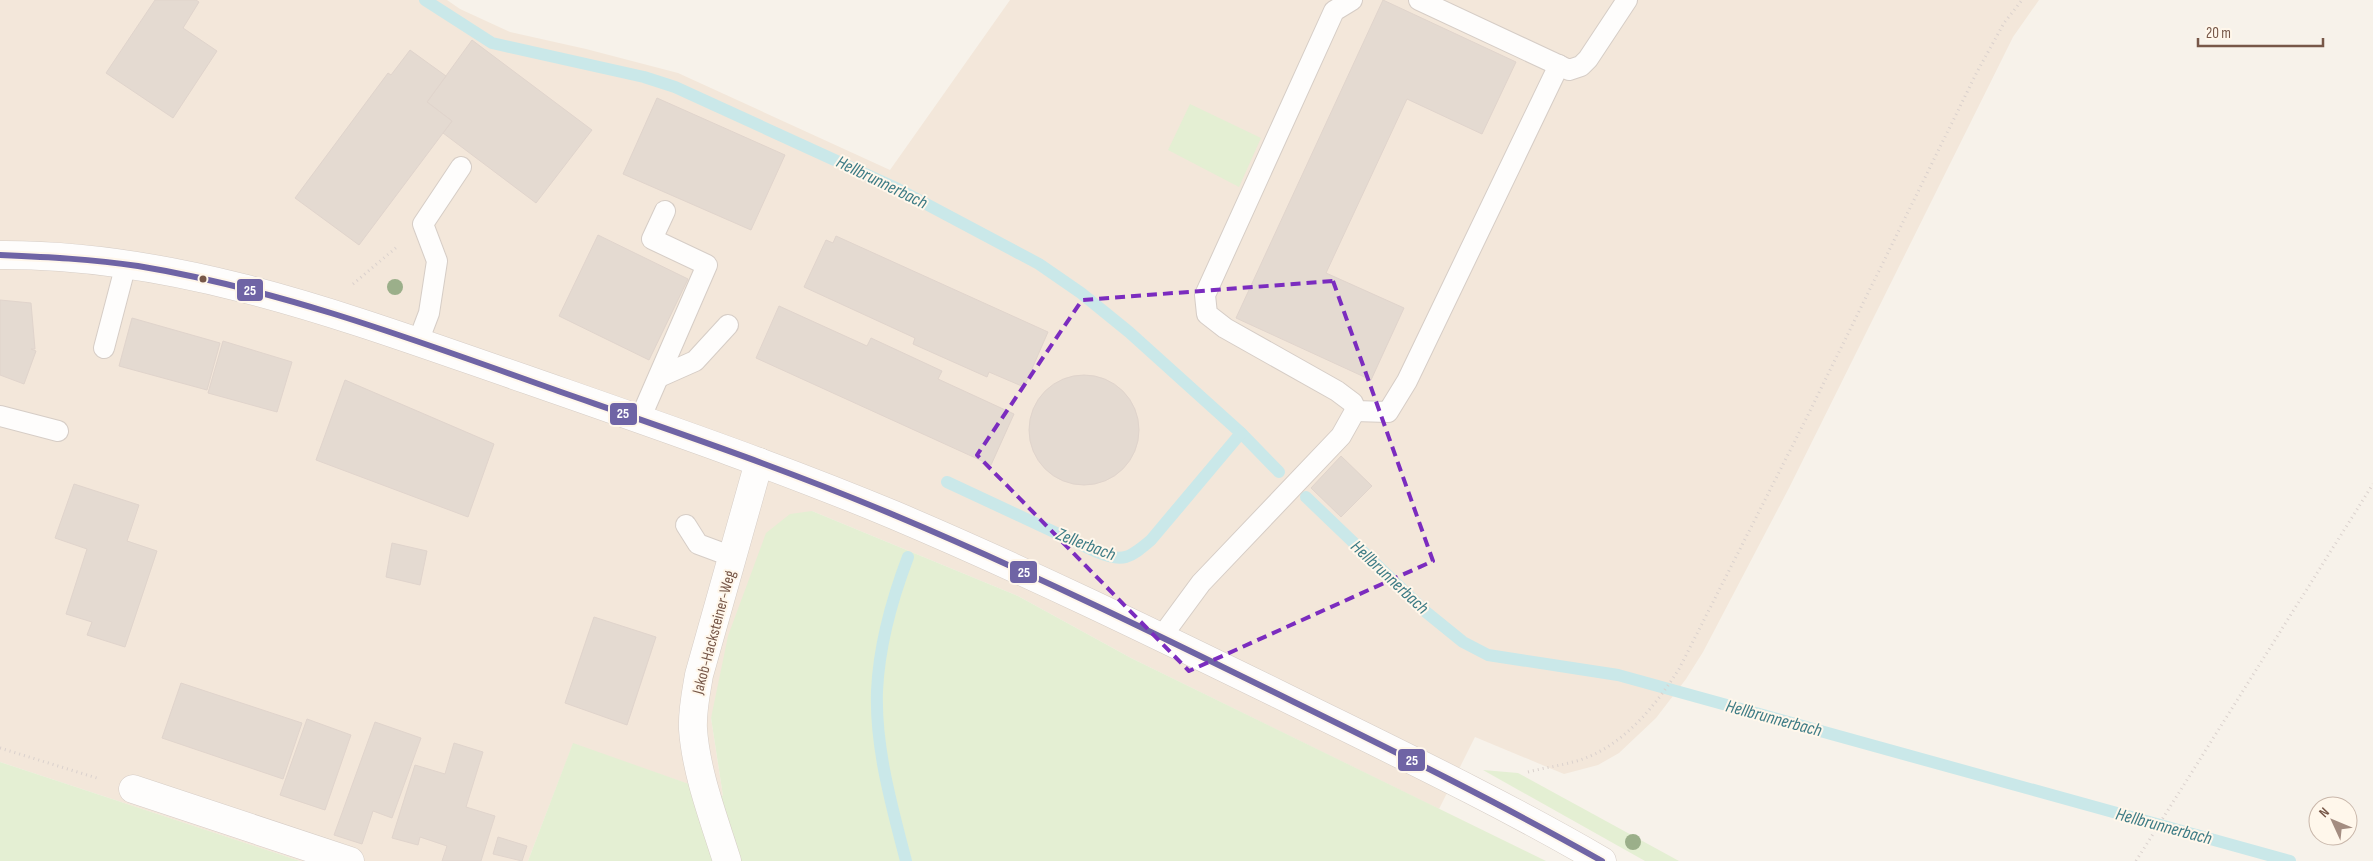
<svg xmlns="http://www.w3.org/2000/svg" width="2373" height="861" viewBox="0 0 2373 861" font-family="'Sofia Sans Condensed',sans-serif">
  <rect width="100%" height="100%" fill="#f7f2ea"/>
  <path fill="#f3e7da" d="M0,0H447L460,9L510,32L586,49L678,73L890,170L1010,0H2039L2013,37L1790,486L1703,652L1686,679L1656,718L1619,753L1598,765L1564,774L1475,737L1439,809L1131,658L1018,596L812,511L711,718L723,796L573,744L528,861H300L0,762Z"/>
  <g fill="#e4efd3">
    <path d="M1190,104L1261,138L1239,187L1168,150Z"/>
    <path d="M812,511L1018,596L1131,658L1546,861H528L573,743L723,796L711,718L728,636L766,533L790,514Z"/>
    <path d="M0,762L300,861H0Z"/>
    <path d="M1483,770L1518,773L1679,861H1645Z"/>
  </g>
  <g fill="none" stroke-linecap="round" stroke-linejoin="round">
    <g stroke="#cae8e9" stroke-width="12">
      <path d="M425,0L492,43L644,77L675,87L898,189L1039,264L1081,293L1129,332L1241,433L1279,472"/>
      <path d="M947,482L1097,552C1123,563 1130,558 1151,540L1241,433"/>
      <path d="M1306,497L1426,612L1463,642L1488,655L1618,675L2290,861"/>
      <path d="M906,861C892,807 875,748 877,691C879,646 892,599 908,557"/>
    </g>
  </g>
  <g fill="#e4dad1" stroke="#e0d4cc">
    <path d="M155,0H196L199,2L183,28L217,51L173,118L106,73Z"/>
    <path d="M1383,0L1516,62L1482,134L1407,99L1326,273L1404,308L1371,380L1236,318Z"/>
    <path d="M472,40L592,130L536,203L443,133L452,121L427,102Z"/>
    <path d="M410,50L446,76L427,102L452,121L359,245L295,198L388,73L391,75Z"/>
    <path d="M657,98L785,155L751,230L623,174Z"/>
    <path d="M598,235L688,279L649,360L559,316Z"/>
    <path d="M836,236L1048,332L1024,387L989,372L987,377L913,344L915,338L804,287L826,240L833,243Z"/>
    <path d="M0,300L31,303L35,349H31L36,351L24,384L0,375Z"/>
    <path d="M779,306L867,346L871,338L942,371L938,379L1014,414L991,465L756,358Z"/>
    <path d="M132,318L220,343L207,390L119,366Z"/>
    <path d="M223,341L292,362L277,412L208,393Z"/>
    <circle cx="1084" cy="430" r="55"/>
    <path d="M345,380L494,444L468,517L316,460Z"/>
    <path d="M1341,456L1372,486L1341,517L1311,488Z"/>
    <path d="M74,484L139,505L127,541L157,551L125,647L87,635L92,622L66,614L87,549L55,538Z"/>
    <path d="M392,543L427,551L420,585L386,577Z"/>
    <path d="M594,617L656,637L627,725L565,703Z"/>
    <path d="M181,683L302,723L283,779L162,738Z"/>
    <path d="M307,719L351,735L325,810L280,795Z"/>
    <path d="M375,722L421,738L392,818L373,811L362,844L334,835Z"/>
    <path d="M454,743L483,752L466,807L495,816L481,861H442L447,846L420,837L418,845L392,838L415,765L445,774Z"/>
    <path d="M498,837L527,846L522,861L493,854Z"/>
  </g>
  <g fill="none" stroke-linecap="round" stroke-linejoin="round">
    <g stroke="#d6cdc6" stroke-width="22">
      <g id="service">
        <path d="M1419,0L1569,70L1581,66L1588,59L1627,0"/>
        <path d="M418,342L429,313L437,261L423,224L461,167"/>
        <path d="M104,348L126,264"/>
        <path d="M659,377L695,361L728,325"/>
        <path d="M1355,411L1388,412L1407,381L1559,65"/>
        <path d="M0,416L58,431"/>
        <path d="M640,419L707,265L652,239L665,211"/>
        <path d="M686,525L698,544L733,557"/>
        <path d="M1162,636L1201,583L1341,436L1355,411L1353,403L1337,391L1225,328L1207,314L1205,295L1334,11L1352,0"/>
      </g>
    </g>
    <g stroke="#d6cdc6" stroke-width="29">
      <g id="minor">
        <path d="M133,789L350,861"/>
        <path d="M727,861C714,819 696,773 693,729C692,711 696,693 699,675L759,462"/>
      </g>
    </g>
    <g stroke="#d6cdc6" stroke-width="29">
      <path id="tertiary" d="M0,255C185,254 356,321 528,380C651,423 774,465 894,515C1024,570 1151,632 1278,694C1387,748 1497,800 1602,861"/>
    </g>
    <g stroke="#dad1cd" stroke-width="3" stroke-dasharray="1 4" stroke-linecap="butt">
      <path d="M353,284L398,246"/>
      <path d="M0,748L100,779"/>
      <path d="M1528,772C1543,768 1558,766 1573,762C1620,750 1654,708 1679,669L1802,427L1977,72L2004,23L2022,0"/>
      <path d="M2136,861L2373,484"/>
    </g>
    <use href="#service" stroke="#fefdfc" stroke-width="20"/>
    <use href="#minor" stroke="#fefdfc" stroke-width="28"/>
    <use href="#tertiary" stroke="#fefdfc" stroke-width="28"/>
    <g stroke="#fff7eb" stroke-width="10">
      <path id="bus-1" d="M0,255C46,257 92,259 138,266C283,290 423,343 561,392C673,431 785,469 894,515C1030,572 1162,637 1294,702C1398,753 1501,804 1602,861"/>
    </g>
    <use href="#bus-1" stroke="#6f64a5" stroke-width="6"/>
  </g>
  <g fill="#9baf8a">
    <circle cx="395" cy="287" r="8"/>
    <circle cx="1633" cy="842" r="8"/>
  </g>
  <path fill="none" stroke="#7b2cbf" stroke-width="4" stroke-dasharray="10 6" stroke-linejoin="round" d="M1333,281L1433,561L1189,671L977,455L1082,300Z"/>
  <circle fill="#775748" stroke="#fff7eb" stroke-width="2" cx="203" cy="279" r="4.5"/>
  <g text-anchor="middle" stroke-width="4" stroke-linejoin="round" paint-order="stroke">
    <g font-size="16" fill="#775748" stroke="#fff7eb">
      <text transform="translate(713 632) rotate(-75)" y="6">Jakob-Hacksteiner-Weg</text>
    </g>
    <g font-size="18" font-style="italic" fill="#3d7b85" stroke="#fff7eb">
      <text transform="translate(882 182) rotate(26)" y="6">Hellbrunnerbach</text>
      <text transform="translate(1086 544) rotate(21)" y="6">Zellerbach</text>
      <text transform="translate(1390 577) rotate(43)" y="6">Hellbrunnerbach</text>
      <text transform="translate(1774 718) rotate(15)" y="6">Hellbrunnerbach</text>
      <text transform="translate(2164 826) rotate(15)" y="6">Hellbrunnerbach</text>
    </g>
  </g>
  <g stroke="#fff7eb" stroke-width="2">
    <rect x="236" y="278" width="28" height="24" rx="5" fill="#6f64a5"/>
    <rect x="609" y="402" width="29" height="24" rx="5" fill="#6f64a5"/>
    <rect x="1009" y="560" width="29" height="24" rx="5" fill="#6f64a5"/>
    <rect x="1397" y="748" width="29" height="24" rx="5" fill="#6f64a5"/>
  </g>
  <g font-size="14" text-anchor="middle" font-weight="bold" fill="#fff">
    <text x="250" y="295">25</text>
    <text x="623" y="418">25</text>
    <text x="1024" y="577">25</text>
    <text x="1412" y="765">25</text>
  </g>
  <g transform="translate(2333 821) rotate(314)"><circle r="24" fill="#fff7eb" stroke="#c9b7aa"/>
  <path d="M0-4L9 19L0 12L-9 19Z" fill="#a48d81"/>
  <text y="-8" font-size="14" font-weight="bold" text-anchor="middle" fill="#775748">N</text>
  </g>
  <path d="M2198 38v8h125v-8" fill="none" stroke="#775748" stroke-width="2.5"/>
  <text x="2206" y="38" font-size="15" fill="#775748" stroke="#fff7eb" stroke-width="4" paint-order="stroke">20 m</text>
</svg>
